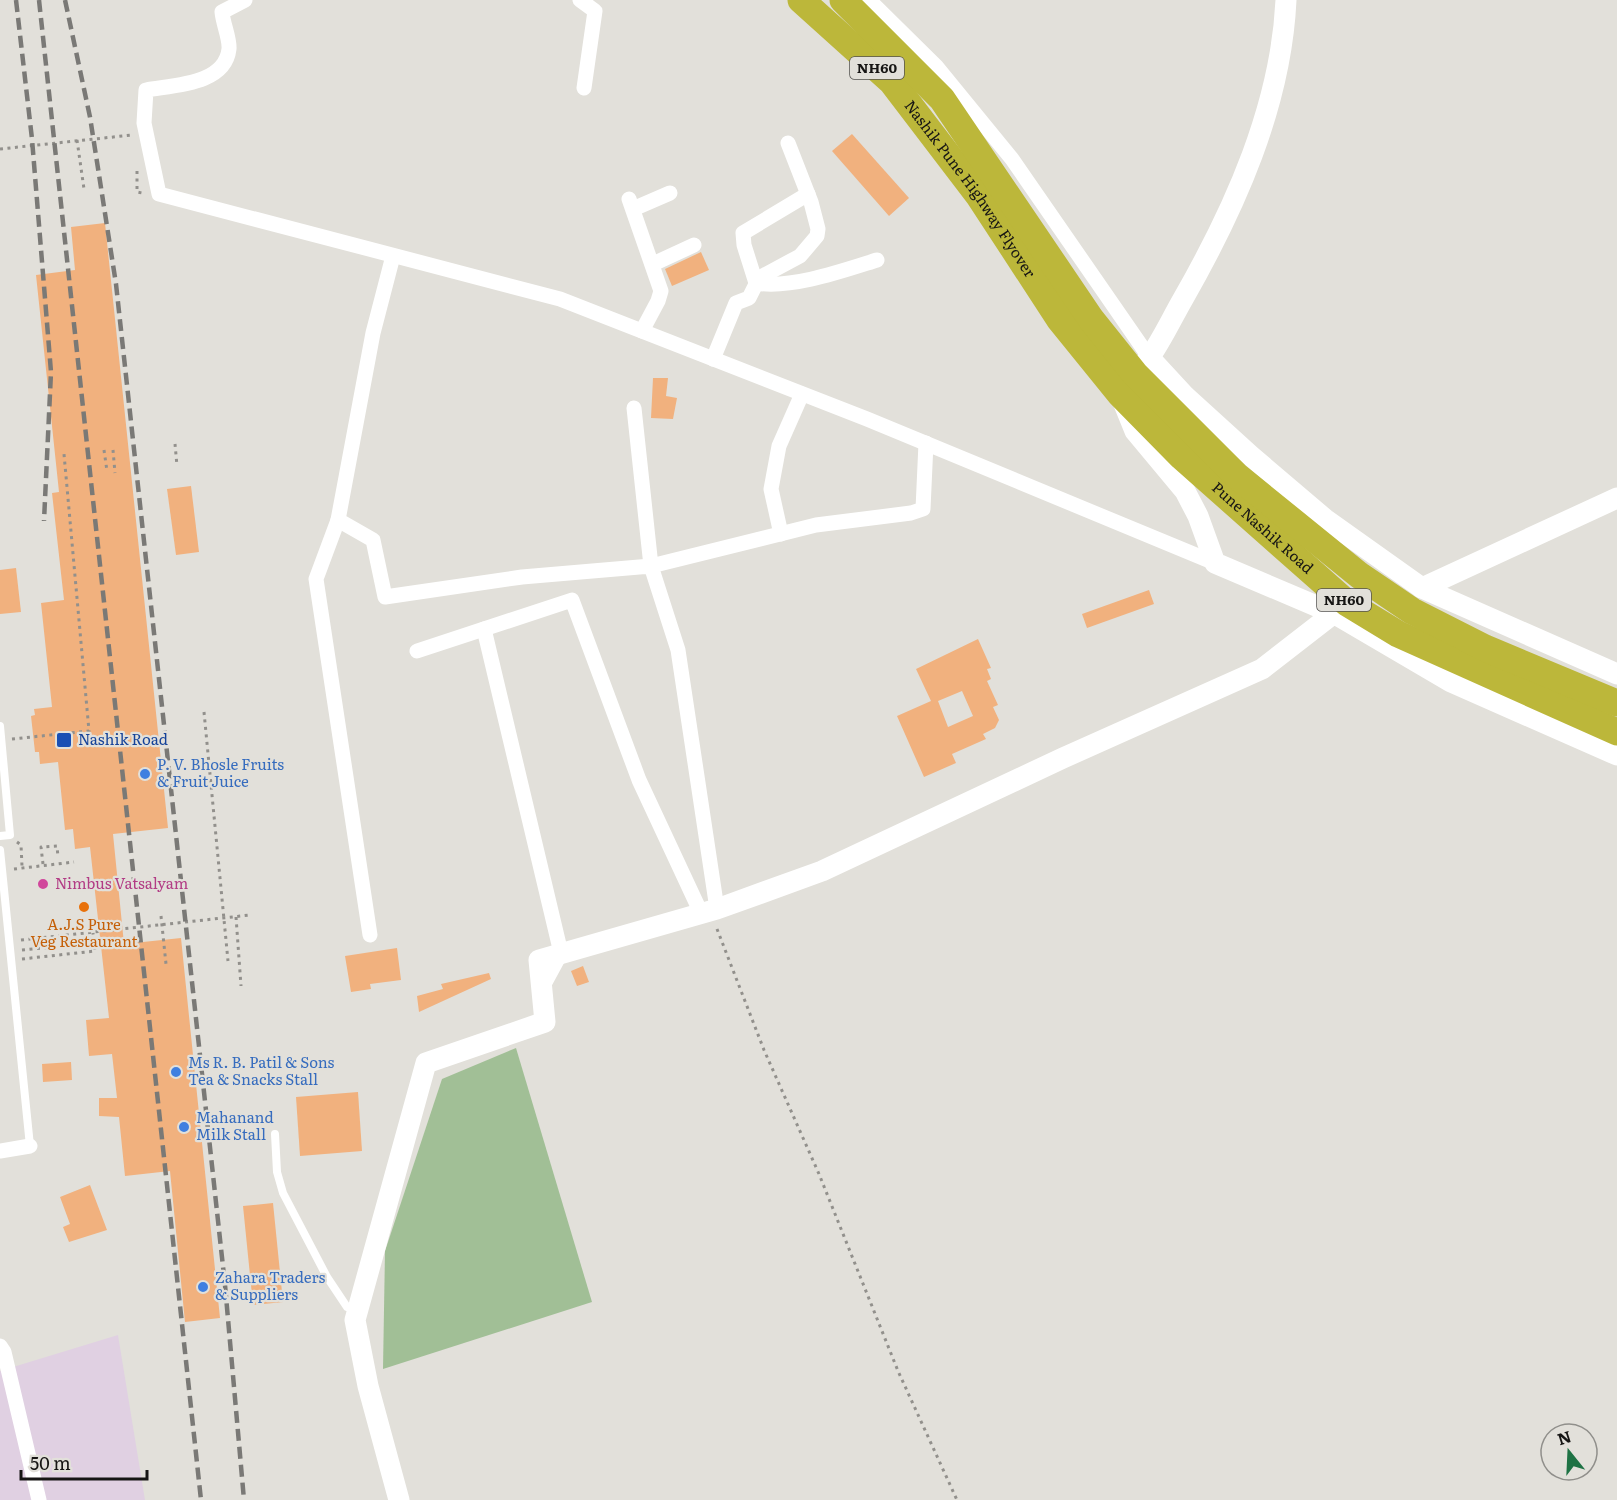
<svg xmlns="http://www.w3.org/2000/svg" width="1617" height="1500" viewBox="0 0 1617 1500" font-family="Literata,serif">
  <rect width="100%" height="100%" fill="#e2e0da"/>
  <path fill="#e0d0e2" d="M118,1335L145,1500H0V1371Z"/>
  <path fill="#a1bf96" d="M516,1048L592,1302L383,1369L385,1251L442,1079Z"/>
  <g fill="#f1b17e" fill-rule="evenodd">
    <path d="M852,134L909,198L889,216L832,151Z"/>
    <path d="M105,223L168,828L113,834L124,944L181,938L220,1318L185,1322L170,1171L125,1176L119,1117L99,1116V1098H117L112,1054L89,1056L86,1020L109,1018L90,847L75,849L73,829L65,830L58,762L40,764L39,752H35L31,716L35,715L34,709L52,707L41,603L64,600L52,493L59,492L36,275L75,270L71,227Z"/>
    <path d="M701,252L709,270L672,286L665,269Z"/>
    <path d="M653,378H668L666,396L677,398L673,419L651,418Z"/>
    <path d="M191,486L199,552L176,555L167,489Z"/>
    <path d="M16,568L21,612L0,614V570Z"/>
    <path d="M1149,590L1154,604L1087,628L1082,614Z"/>
    <path d="M978,639L991,668L987,669L991,679L987,681L998,705L993,707L999,720L995,728L983,734L986,739L952,754L956,763L924,777L897,716L931,701L916,669ZM962,691L973,716L948,727L938,701Z"/>
    <path d="M397,948L401,980L370,984L371,989L351,992L345,956Z"/>
    <path d="M583,966L589,982L577,986L571,971Z"/>
    <path d="M489,973L491,979L419,1012L417,996L443,989L441,984Z"/>
    <path d="M71,1062L72,1080L43,1082L42,1064Z"/>
    <path d="M358,1092L362,1151L300,1156L296,1097Z"/>
    <path d="M90,1185L107,1230L69,1242L63,1227L70,1224L60,1197Z"/>
    <path d="M273,1203L283,1302L253,1305L243,1206Z"/>
  </g>
  <g fill="none" stroke-linecap="round" stroke-linejoin="round">
    <g stroke="#92908c" stroke-width="3" stroke-dasharray="3 4.5" stroke-linecap="butt">
      <path d="M77,140L84,189"/>
      <path d="M0,149L132,135"/>
      <path d="M137,171V192L142,193"/>
      <path d="M175,444L177,466"/>
      <path d="M104,450L107,471"/>
      <path d="M113,450L115,473"/>
      <path d="M204,712L228,961"/>
      <path d="M12,739L89,731L64,454"/>
      <path d="M17,842L21,845L22,866"/>
      <path d="M43,864L41,847L57,846L58,857"/>
      <path d="M14,869L74,862"/>
      <path d="M161,916L166,964"/>
      <path d="M236,917L241,986"/>
      <path d="M717,929L764,1050L819,1174L898,1371L957,1500"/>
      <path d="M21,940L250,915"/>
      <path d="M22,950L94,943"/>
      <path d="M22,959L95,951L93,933"/>
      <path d="M251,1136L264,1134"/>
    </g>
    <g stroke="#fff" stroke-width="8">
      <path d="M0,726L10,835L0,836"/>
      <path d="M0,850L30,1146"/>
      <path d="M275,1134L277,1172L283,1193L327,1277L347,1307L355,1310"/>
    </g>
    <g stroke="#fff" stroke-width="15">
      <path d="M245,0L222,12C223,24 230,39 229,49C225,85 173,85 146,90L144,123L159,194L560,299L867,419L1215,563"/>
      <path d="M580,0L595,11L584,88"/>
      <path d="M869,0L936,66L1012,159L1149,357"/>
      <path d="M808,194L743,233L744,245L756,283C791,289 842,271 877,260"/>
      <path d="M629,199L661,291L658,301L642,331"/>
      <path d="M633,209L670,193"/>
      <path d="M393,256L373,333L338,520L373,540L385,597L522,577L651,566L678,650L717,909"/>
      <path d="M653,264L694,245"/>
      <path d="M713,359L736,303L749,298L759,278L800,256L817,236L818,229L811,202L788,143"/>
      <path d="M634,408L651,566L816,525L911,513L923,509L926,443"/>
      <path d="M338,520L316,579L370,935"/>
      <path d="M781,534L771,489L779,446L802,394"/>
      <path d="M484,629L561,953L542,988"/>
      <path d="M417,651L572,600L639,780L701,913"/>
      <path d="M0,1151L30,1146"/>
      <path d="M0,1346L4,1352L39,1500"/>
    </g>
    <g stroke="#fff" stroke-width="21">
      <path d="M1286,0C1281,106 1235,208 1183,299C1172,318 1162,340 1149,358C1139,370 1129,382 1120,394L1135,431L1185,491L1198,516L1215,563L1335,614L1451,682L1617,755"/>
      <path d="M1149,357L1185,396L1251,456L1325,519L1422,588L1617,674"/>
      <path d="M1422,588L1617,498"/>
      <path d="M399,1500L368,1386L355,1320L426,1063L545,1022L539,960L717,909L822,871L1063,758L1262,669L1347,603"/>
    </g>
    <g stroke="#bcb73a" stroke-width="27">
      <path id="s1" d="M801,0L892,82L979,196L1060,320L1120,394L1182,457L1347,603L1398,634L1617,732"/>
      <path d="M843,0L942,99L1091,319L1135,374L1237,476L1359,575L1412,611L1485,648L1617,703"/>
    </g>
    <g stroke="#7a7976" stroke-width="4.5" stroke-dasharray="12 6" stroke-linecap="butt">
      <path d="M16,0L32,139L51,372L44,521"/>
      <path d="M39,0L201,1500"/>
      <path d="M65,0L90,117L116,284L225,1285L244,1500"/>
    </g>
  </g>
  <rect fill="#1a4fb4" stroke="#e2e0da" stroke-width="2" x="56" y="732" width="16" height="16" rx="3"/>
  <g fill="#3f7fe0" stroke="#e2e0da" stroke-width="2">
    <circle cx="145" cy="774" r="6"/>
    <circle cx="176" cy="1072" r="6"/>
    <circle cx="184" cy="1127" r="6"/>
    <circle cx="203" cy="1287" r="6"/>
  </g>
  <circle fill="#d1479c" stroke="#e2e0da" stroke-width="2" cx="43" cy="884" r="6"/>
  <circle fill="#e8710a" stroke="#e2e0da" stroke-width="2" cx="84" cy="907" r="6"/>
  <g text-anchor="middle" stroke-width="4.5" stroke-linejoin="round" paint-order="stroke">
    <g fill="#e2e0da" stroke="#53524f" stroke-width="1.5">
      <rect x="850" y="57" width="54" height="22" rx="4.5"/>
      <rect x="1317" y="589" width="54" height="22" rx="4.5"/>
    </g>
    <g font-size="14" font-weight="bold" fill="#161514">
      <text x="877" y="73">NH60</text>
      <text x="1344" y="605">NH60</text>
    </g>
    <g font-size="15" fill="#161514" stroke="#e2e0da">
      <text dy="5" stroke="none"><textPath href="#s1" startOffset="255">Nashik Pune Highway Flyover</textPath></text>
      <text dy="5" stroke="none"><textPath href="#s1" startOffset="705">Pune Nashik Road</textPath></text>
    </g>
    <g font-size="15" fill="#164399" stroke="#e2e0da" text-anchor="start">
      <text x="78" y="745">Nashik Road</text>
    </g>
    <g font-size="15" fill="#366cbe" stroke="#e2e0da" text-anchor="start">
      <text x="157" y="770">P. V. Bhosle Fruits<tspan x="157" dy="17">&amp; Fruit Juice</tspan></text>
      <text x="188" y="1068">Ms R. B. Patil &amp; Sons<tspan x="188" dy="17">Tea &amp; Snacks Stall</tspan></text>
      <text x="196" y="1123">Mahanand<tspan x="196" dy="17">Milk Stall</tspan></text>
      <text x="215" y="1283">Zahara Traders<tspan x="215" dy="17">&amp; Suppliers</tspan></text>
    </g>
    <g font-size="15" fill="#b23c85" stroke="#e2e0da" text-anchor="start">
      <text x="55" y="889">Nimbus Vatsalyam</text>
    </g>
    <g font-size="15" fill="#c56008" stroke="#e2e0da">
      <text x="84" y="930">A.J.S Pure<tspan x="84" dy="17">Veg Restaurant</tspan></text>
    </g>
  </g>
  <g transform="translate(1569 1452) rotate(342)"><circle r="28" fill="#e2e0da" stroke="#908f8b" stroke-width="1.5"/>
  <path d="M0-4.5L10 22L0 15L-10 22Z" fill="#1e7244"/>
  <text y="-9" font-size="16" font-weight="bold" text-anchor="middle" fill="#161514">N</text>
  </g>
  <path d="M21 1470v9h126v-9" fill="none" stroke="#161514" stroke-width="3"/>
  <text x="30" y="1470" font-size="18" fill="#161514" stroke="#e2e0da" stroke-width="4.5" paint-order="stroke">50 m</text>
</svg>
